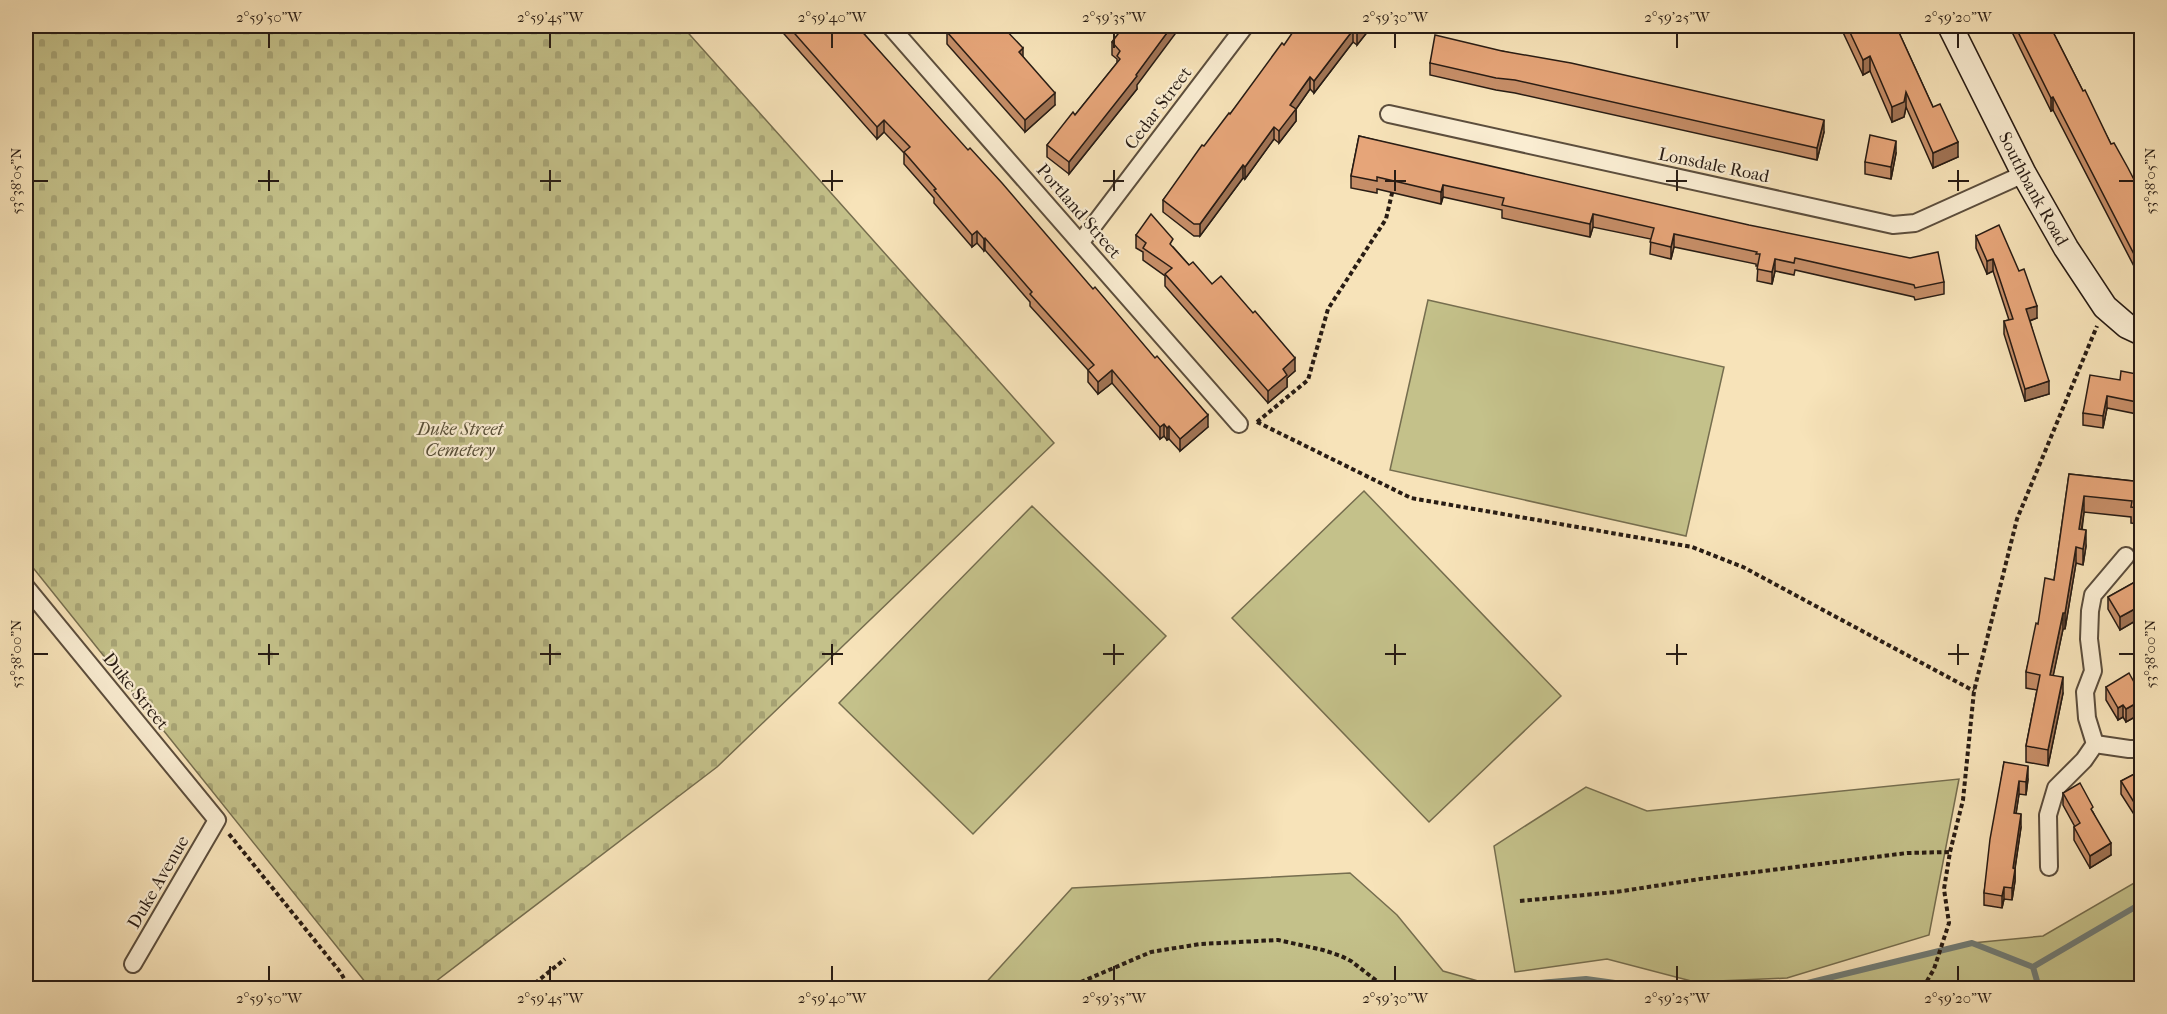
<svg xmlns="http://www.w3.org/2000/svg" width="2167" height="1014" viewBox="0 0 2167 1014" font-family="'IM FELL French Canon',serif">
  <defs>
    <pattern id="cemetery-stones" width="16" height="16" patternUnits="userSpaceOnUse" patternTransform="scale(1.5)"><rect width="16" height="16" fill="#c4c18a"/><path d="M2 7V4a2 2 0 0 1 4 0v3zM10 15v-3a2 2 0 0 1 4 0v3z" fill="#a8a576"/></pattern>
  </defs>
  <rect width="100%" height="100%" fill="#f7e3b9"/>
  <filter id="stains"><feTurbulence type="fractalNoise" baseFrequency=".00333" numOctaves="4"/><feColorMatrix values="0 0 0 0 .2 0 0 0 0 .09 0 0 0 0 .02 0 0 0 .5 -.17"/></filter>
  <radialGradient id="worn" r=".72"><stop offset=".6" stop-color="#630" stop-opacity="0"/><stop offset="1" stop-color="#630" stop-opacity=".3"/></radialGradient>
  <path fill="url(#cemetery-stones)" stroke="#766e4f" stroke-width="1.5" d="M26,26H682L1054,443L717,767L427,988H370L26,559Z"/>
  <g fill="#c4c18a" stroke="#766e4f" stroke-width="1.5">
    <path d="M1428,300L1724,367L1686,536L1390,470Z"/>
    <path d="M1364,491L1561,696L1429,822L1232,618Z"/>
    <path d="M1032,506L1166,636L973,834L839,703Z"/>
    <path d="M1959,779L1929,935L1787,978L1695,982L1607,959L1515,972L1494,846L1586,787L1647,811Z"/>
    <path d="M1350,873L1397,915L1443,971L1485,983L1586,979L1651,988H981L1072,888Z"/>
    <path d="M2141,879V988H1788L1972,943L2043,936Z"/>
  </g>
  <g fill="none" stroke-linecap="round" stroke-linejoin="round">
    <g stroke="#717c76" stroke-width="6">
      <path d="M2033,967L2142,903"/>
      <path d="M2033,967L2039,988"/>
      <path d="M1485,983L1528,984L1586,979L1651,988"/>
      <path d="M1787,988L1972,943L2033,967"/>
    </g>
    <g stroke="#5c4e3d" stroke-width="20">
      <g id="street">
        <path d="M890,26L1239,424"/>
        <path d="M1389,114L1893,225L1915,223L2024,174"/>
        <path d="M1081,242L1245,26"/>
        <path d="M26,587L217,820L133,964"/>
        <path d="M2095,744L2087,718L2085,692L2093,671L2089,639L2090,611L2093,595L2126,556"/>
        <path d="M2049,867L2048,815L2056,788L2084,760L2095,744L2129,749H2142"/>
      </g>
    </g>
    <g stroke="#281c14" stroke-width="27">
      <g id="secondary">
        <path id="s1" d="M1950,26L2024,174L2066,248L2105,307L2127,326L2142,333"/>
      </g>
    </g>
    <g stroke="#281c14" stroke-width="4" stroke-dasharray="4.5 3" stroke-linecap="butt">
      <path d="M1257,422L1411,498L1692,547L1743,567L1974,691"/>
      <path d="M1257,422L1308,380L1328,309L1386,219L1393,189"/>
      <path d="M229,834L341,973L349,988"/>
      <path d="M1520,901L1616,892L1700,879L1907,853L1950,852"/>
      <path d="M529,988L565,959"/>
      <path d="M1067,988L1151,952L1200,944L1278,940L1323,950L1341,956L1351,961L1386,988"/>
      <path d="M1923,988L1934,969L1949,923L1944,889L1950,852L1963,800L1974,691L2017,519L2097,326"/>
    </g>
    <use href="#street" stroke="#faedd2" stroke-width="16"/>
    <use href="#secondary" stroke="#faedd2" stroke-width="24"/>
  </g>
  <g fill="#c68e68" stroke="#281c14" stroke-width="1.5">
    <path d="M777,26H857L1208,427L1180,451L1169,439L1167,440L1164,436L1160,439L1112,383L1098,394L1088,382V370L1030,306V302L985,250L984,251L977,243L972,247L934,203V198L904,164V153L884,132L877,139Z"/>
    <path d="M1124,26L1137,89L1069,174L1047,157V145L1075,115L1117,63V59L1112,55V42Z"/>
    <path d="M1372,26L1357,45L1353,42L1314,93L1310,89L1296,109V121L1279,143L1274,139L1245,179L1243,178L1200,236H1194L1163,212V200L1284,45Z"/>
    <path d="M1840,26H1896L1933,107L1958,157L1933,168L1906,107L1904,117L1892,122L1870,71L1863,75Z"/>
    <path d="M2009,26H2050L2083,91L2111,144L2142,195V276L2137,272L2053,110L2051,111Z"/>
    <path d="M947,32L1023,57L1055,105L1025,132L947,44Z"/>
    <path d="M1502,51L1824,132L1817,160L1515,93L1496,90L1430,75V63Z"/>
    <path d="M1359,136L1944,282V294L1915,300L1914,297L1795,270L1794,275L1775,271L1772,284L1757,281L1758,266H1756V264L1674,247L1671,259L1650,254L1651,239L1593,227L1590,237L1502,218V210L1443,197L1441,204L1377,189V193L1351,188V176Z"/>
    <path d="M1896,153L1891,179L1865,174V162Z"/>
    <path d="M1136,235L1173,247L1189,265L1212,284L1295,371L1287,378V387L1268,403L1165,286V276L1143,260V252L1136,248Z"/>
    <path d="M1976,236L2037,318L2030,321L2049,394L2025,401L2004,334V321L2009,320L1993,271L1987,274L1976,248Z"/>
    <path d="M2142,375V415L2107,408L2103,428L2083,425V413L2120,380Z"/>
    <path d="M2069,474L2142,482V524L2131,523V517L2084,512L2082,530L2086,546L2083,565L2076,563L2065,629H2063L2053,675L2063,693L2048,766L2026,762V746L2037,690L2026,688V672L2038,624L2054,580Z"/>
    <path d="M2142,578V617L2120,630L2108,609V597Z"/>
    <path d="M2142,678V713L2126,722L2123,717L2118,720L2106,700V687L2134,682Z"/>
    <path d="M2004,762L2028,779L2026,795L2019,794L2016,814L2021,827L2015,869V881L2012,900L2004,899L2002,908L1984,905V893Z"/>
    <path d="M2142,770L2135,816L2121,794V781Z"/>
    <path d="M2063,793L2093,812L2111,855L2090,868L2074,840V827H2075L2063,805Z"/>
  </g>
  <g fill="#a17455" stroke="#281c14" stroke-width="1.5">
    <path d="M1172,26H1181L1137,85V89L1069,174V162Z"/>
    <path d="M1362,26H1372L1357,45V33Z"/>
    <path d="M1353,30V42L1314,93V81Z"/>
    <path d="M1023,48V61L1019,52Z"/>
    <path d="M1870,56V71L1863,75V60Z"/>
    <path d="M1310,77V89L1296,109V121L1279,143V131L1290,105Z"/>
    <path d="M1906,92V107L1904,117L1892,122V107Z"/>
    <path d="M1055,93V105L1025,132V120Z"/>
    <path d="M2053,97V110L2051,111V98Z"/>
    <path d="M884,120V132L877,139V127Z"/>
    <path d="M1824,120V132L1817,160V148Z"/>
    <path d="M1274,127V139L1245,179V167Z"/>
    <path d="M1896,141V153L1891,179V167Z"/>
    <path d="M1958,142V157L1933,168V153Z"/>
    <path d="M1243,165V178L1200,236V224Z"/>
    <path d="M1443,185V197L1441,204V192Z"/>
    <path d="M1593,214V227L1590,237V224Z"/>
    <path d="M977,231V243L972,247V235Z"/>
    <path d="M1674,234V247L1671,259V247Z"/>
    <path d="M985,238V250L984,251V239Z"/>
    <path d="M1775,259V271L1772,284V272Z"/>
    <path d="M1993,259V271L1987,274V261Z"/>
    <path d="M2037,306V318L2026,322V309Z"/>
    <path d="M1295,358V371L1287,378V387L1268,403V391L1283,369Z"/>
    <path d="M1112,370V383L1098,394V382Z"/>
    <path d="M2049,381V394L2025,401V389Z"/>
    <path d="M2107,396V408L2103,428V416Z"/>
    <path d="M1208,415V427L1180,451V439Z"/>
    <path d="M1164,424V436L1160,439V427Z"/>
    <path d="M1169,426V439L1167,440V428Z"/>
    <path d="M2084,496V512L2079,545V529Z"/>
    <path d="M2086,530V546L2083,565V549Z"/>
    <path d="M2076,547V563L2065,629V613Z"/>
    <path d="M2142,605V617L2120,630V617Z"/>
    <path d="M2063,613V629L2050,691V675Z"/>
    <path d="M2063,677V693L2048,766V750Z"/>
    <path d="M2142,700V713L2126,722V709Z"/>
    <path d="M2123,705V717L2118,720V708Z"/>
    <path d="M2028,766V779L2026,795V782Z"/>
    <path d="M2019,781V794L2014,826V813Z"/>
    <path d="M2142,800V812L2135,816V804Z"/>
    <path d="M2021,814V827L2013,881V868Z"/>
    <path d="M2111,843V855L2090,868V856Z"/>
    <path d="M2015,869V881L2012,900V888Z"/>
    <path d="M2004,887V899L2002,908V896Z"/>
  </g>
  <g fill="#e6a579" stroke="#281c14" stroke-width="1.5">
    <path d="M788,26H857L968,150L970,148L1002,183L1093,289L1095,287L1155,358L1157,356L1208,415L1180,439L1169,426L1167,428L1164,424L1160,427L1112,370L1098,382L1088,370L1094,365L1030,294L1032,292L985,238L984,239L977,231L972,235L934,190L936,189L904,152L910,147L884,120L877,127Z"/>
    <path d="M954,26H1002L1023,48L1019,52L1055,93L1025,120L947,32Z"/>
    <path d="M1124,26H1172L1136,75L1137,76L1069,162L1047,145L1073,112L1075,115L1120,59L1117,56L1120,51L1112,42Z"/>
    <path d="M1297,26H1362L1357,33L1353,30L1314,81L1310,77L1290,105L1296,109L1279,131L1274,127L1245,167L1243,165L1200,224H1194L1163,200L1202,145L1204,146L1229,113L1230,114L1282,43L1284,45Z"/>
    <path d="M1847,26H1896L1933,107L1940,104L1958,142L1933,153L1906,92L1904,102L1892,107L1870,56L1863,60Z"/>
    <path d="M2015,26H2050L2083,91L2085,90L2111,144L2114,143L2128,168L2142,195V264L2137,260L2053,97L2051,98Z"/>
    <path d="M1435,35L1502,51L1571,63L1824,120L1817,148L1515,80L1496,78L1430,63Z"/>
    <path d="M1870,135L1896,141L1891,167L1865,162Z"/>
    <path d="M1359,136L1749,225L1910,258L1938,252L1944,282L1915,288L1914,285L1795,258L1794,263L1775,259L1772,272L1757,269L1760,254H1756L1757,252L1674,234L1671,247L1650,242L1654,228L1593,214L1590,224L1502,205L1504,198L1443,185L1441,192L1377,177V181L1351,176Z"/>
    <path d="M1151,214L1173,239L1170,244L1189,265L1193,262L1212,284L1221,276L1253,313L1255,311L1295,358L1283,369L1287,375L1268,391L1165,274L1172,268L1143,248L1146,243L1136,235Z"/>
    <path d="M1999,225L2019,271L2024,269L2037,306L2026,309L2049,381L2025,389L2004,321L2013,319L1993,259L1987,261L1976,236Z"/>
    <path d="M2121,371L2142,375V403L2107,396L2103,416L2083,413L2090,375L2120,380Z"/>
    <path d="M2069,474L2142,482V508L2131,507L2132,501L2084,496L2079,529L2086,530L2083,549L2076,547L2065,613H2063L2050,675L2063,677L2048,750L2026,746L2040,675L2026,672L2036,623L2038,624L2045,578L2054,580Z"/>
    <path d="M2142,578V605L2120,617L2108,597Z"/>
    <path d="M2129,673L2134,682L2142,678V700L2126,709L2123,705L2118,708L2106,687Z"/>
    <path d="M2004,762L2028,766L2026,782L2019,781L2014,813L2021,814L2013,868L2015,869L2012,888L2004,887L2002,896L1984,893L1990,839Z"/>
    <path d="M2142,770V800L2135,804L2121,781Z"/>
    <path d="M2080,783L2093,807L2091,809L2111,843L2090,856L2074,827L2080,823L2063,793Z"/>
  </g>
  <path fill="none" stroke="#281c14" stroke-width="2" d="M269,33V48M550,33V48M832,33V48M1114,33V48M1395,33V48M1677,33V48M1958,33V48M269,170V191M550,170V191M832,170V191M1114,170V191M1395,170V191M1677,170V191M1958,170V191M33,181H48M258,181H279M540,181H561M822,181H843M1103,181H1124M1385,181H1406M1666,181H1687M1948,181H1969M2119,181H2134M269,644V665M550,644V665M832,644V665M1114,644V665M1395,644V665M1677,644V665M1958,644V665M33,654H48M258,654H279M540,654H561M822,654H843M1103,654H1124M1385,654H1406M1666,654H1687M1948,654H1969M2119,654H2134M269,966V981M550,966V981M832,966V981M1114,966V981M1395,966V981M1677,966V981M1958,966V981"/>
  <g text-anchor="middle" stroke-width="4.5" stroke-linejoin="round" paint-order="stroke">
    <g font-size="18" fill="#281c14" stroke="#faedd2">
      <text transform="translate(1158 108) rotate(-53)" y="6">Cedar Street</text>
      <text transform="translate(1714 165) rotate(12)" y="6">Lonsdale Road</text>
      <text dy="6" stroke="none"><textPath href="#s1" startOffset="183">Southbank Road</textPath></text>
      <text transform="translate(1079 211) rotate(49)" y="6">Portland Street</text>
      <text transform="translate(136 691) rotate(51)" y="6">Duke Street</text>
      <text transform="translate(158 882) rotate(-60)" y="6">Duke Avenue</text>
    </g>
    <g font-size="18" font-style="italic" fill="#574e37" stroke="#faedd2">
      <text x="460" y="435">Duke Street<tspan x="460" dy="21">Cemetery</tspan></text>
    </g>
  </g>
  <rect width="2167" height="1014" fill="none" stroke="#f7e3b9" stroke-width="66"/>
  <rect x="33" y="33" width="2101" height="948" fill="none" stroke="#281c14" stroke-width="2"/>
  <g font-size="15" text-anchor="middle" fill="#281c14">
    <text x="269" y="22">2°59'50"W</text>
    <text x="550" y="22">2°59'45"W</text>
    <text x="832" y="22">2°59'40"W</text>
    <text x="1114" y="22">2°59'35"W</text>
    <text x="1395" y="22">2°59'30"W</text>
    <text x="1677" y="22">2°59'25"W</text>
    <text x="1958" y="22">2°59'20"W</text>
    <text transform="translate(16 181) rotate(-90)" y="5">53°38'05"N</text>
    <text transform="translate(2150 181) rotate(-90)" y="5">53°38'05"N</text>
    <text transform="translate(16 654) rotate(-90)" y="5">53°38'00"N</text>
    <text transform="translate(2150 654) rotate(-90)" y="5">53°38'00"N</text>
    <text x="269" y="1003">2°59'50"W</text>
    <text x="550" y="1003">2°59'45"W</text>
    <text x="832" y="1003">2°59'40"W</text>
    <text x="1114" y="1003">2°59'35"W</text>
    <text x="1395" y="1003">2°59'30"W</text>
    <text x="1677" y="1003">2°59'25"W</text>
    <text x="1958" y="1003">2°59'20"W</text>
  </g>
  <rect width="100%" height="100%" filter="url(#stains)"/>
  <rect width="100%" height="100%" fill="url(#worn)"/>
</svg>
